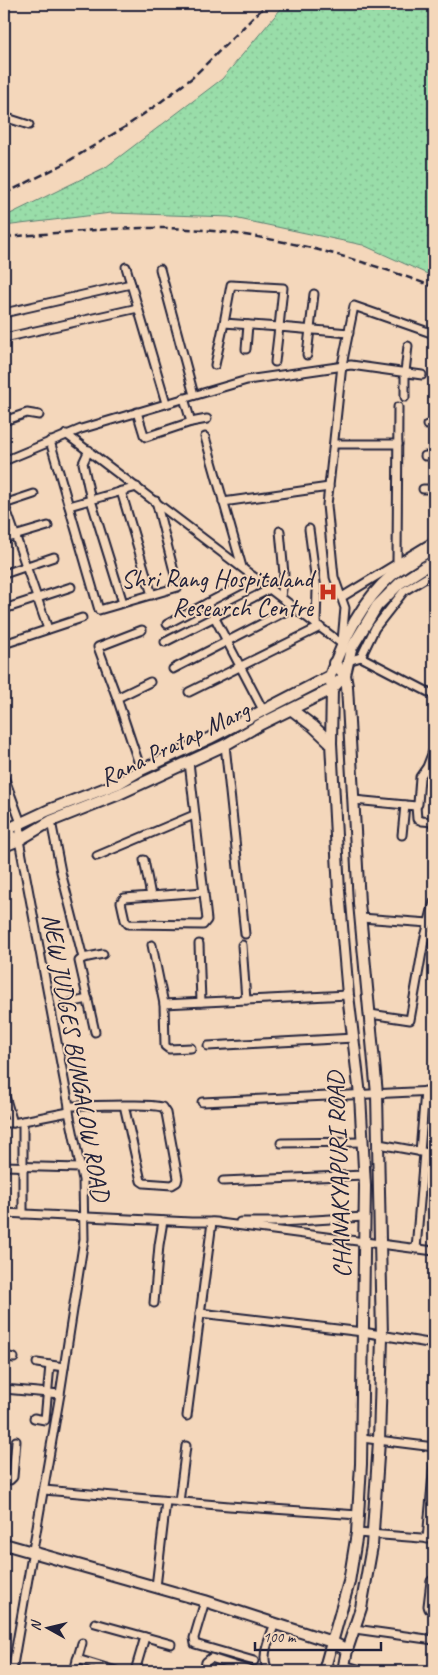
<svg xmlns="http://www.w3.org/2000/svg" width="438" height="1675" viewBox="0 0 438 1675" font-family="Caveat,sans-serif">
  <defs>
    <pattern id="grass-dots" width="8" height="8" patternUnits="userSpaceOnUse" patternTransform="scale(1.25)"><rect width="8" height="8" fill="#99dda9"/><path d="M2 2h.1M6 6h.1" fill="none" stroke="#84bd92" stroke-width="1.8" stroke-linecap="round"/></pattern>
  </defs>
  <rect width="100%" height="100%" fill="#f4d7bb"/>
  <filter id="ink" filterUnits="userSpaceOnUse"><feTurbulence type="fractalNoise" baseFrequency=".02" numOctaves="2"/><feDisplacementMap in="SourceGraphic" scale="10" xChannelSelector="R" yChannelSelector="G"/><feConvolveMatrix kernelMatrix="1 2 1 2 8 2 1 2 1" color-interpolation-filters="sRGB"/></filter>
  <g filter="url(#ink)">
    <path fill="url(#grass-dots)" stroke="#5e8072" d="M285,4H434V277L363,245L229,217L111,213L4,226V217L106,167L222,79Z"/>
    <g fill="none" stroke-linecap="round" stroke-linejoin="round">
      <g stroke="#22223b" stroke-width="11">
        <g id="street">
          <path d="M4,117L29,125"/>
          <path d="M126,267L166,403"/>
          <path d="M160,269L194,395"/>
          <path d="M4,313L131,284"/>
          <path d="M4,338L138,308"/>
          <path d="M246,349L248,325"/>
          <path d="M307,355L314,294"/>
          <path d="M275,362L279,327L349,333"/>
          <path d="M215,365L224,323L279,327L283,288L231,285L224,323"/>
          <path d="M405,397V372L408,346"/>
          <path d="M184,398L191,422"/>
          <path d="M137,412L144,435L146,437L191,422L207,419"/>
          <path d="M4,421L27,413L39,415"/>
          <path d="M427,425H434"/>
          <path d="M66,434L342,644"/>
          <path d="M205,437L242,567"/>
          <path d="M50,441L99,610L178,587L156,501"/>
          <path d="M335,444H398"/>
          <path d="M89,450L83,463L91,500L123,603"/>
          <path d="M425,456H434"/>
          <path d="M4,461L81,429L247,380L351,365L422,375"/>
          <path d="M423,489H434"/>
          <path d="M121,491L152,595"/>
          <path d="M223,502L329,487"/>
          <path d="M4,503L48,629"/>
          <path d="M4,504L34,494"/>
          <path d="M69,506L137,487"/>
          <path d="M309,529L317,590L316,624"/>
          <path d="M280,531L284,574L281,597"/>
          <path d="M4,539L48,526"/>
          <path d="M397,564L398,407"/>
          <path d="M4,574L54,557"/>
          <path d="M342,597L434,541"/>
          <path d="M207,603L263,710"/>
          <path d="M4,609L71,587"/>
          <path d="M167,624L255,578"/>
          <path d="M342,641L345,608L334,577L327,505L342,365L354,306L434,334"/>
          <path d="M10,642L82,618"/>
          <path d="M165,642L270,589"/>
          <path d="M361,657L434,695"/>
          <path d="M348,661L361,657L375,628L404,591L434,573"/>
          <path d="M173,669L294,607"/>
          <path d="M189,692L320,627"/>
          <path d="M117,698L150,682"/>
          <path d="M225,745L245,934"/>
          <path d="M141,770L117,698L98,647L142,630"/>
          <path d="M4,777L21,823L19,840L69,1106V1112L83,1180L84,1239L60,1394L12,1671"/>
          <path d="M354,800L416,806L418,804L420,777L427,767L434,749"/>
          <path d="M416,806L417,819L422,821L434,822"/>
          <path d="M4,819L7,830L19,840"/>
          <path d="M51,821L61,872L83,958L79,961L95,1032"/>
          <path d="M402,835L405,805"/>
          <path d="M97,856L194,815"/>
          <path d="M144,860L151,896L124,898L121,902L125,920L128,924L203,925L207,920L189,762"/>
          <path d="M151,896L204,892"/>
          <path d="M361,918L429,923"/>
          <path d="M426,934L434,935"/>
          <path d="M199,944L201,1002"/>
          <path d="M152,945L164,1004L165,1046L169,1049L191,1048"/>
          <path d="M242,945L246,1000"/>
          <path d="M83,958L103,954"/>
          <path d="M65,1004L88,999"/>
          <path d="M164,1004L348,995"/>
          <path d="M370,1014L410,1020L424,941L434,902"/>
          <path d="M208,1046L354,1038"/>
          <path d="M4,1066L5,1096L13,1123"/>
          <path d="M202,1102L434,1091"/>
          <path d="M69,1106C87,1106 105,1105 123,1105C136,1105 150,1104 162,1107L166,1113L178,1178L177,1182L172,1185L144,1183L141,1181L124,1105"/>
          <path d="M4,1123H13L69,1112"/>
          <path d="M281,1143L363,1142"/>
          <path d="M379,1144L434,1154"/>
          <path d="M420,1152L425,1091"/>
          <path d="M4,1166L80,1168"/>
          <path d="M223,1181L364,1175"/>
          <path d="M4,1213L191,1222H217"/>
          <path d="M23,1214V1121"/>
          <path d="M240,1222H281L364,1217"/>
          <path d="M416,1249L424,1153"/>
          <path d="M154,1303L159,1245L163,1221"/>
          <path d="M200,1313L363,1332L434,1344"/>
          <path d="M4,1356L14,1358"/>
          <path d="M37,1363L50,1365"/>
          <path d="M4,1389L60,1394"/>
          <path d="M187,1416L212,1222L434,1251"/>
          <path d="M34,1418L45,1420L50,1365L64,1367"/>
          <path d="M362,1438L434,1447"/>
          <path d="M4,1480H10L13,1477L16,1441"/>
          <path d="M44,1490L229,1506L358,1515"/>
          <path d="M179,1502L186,1446"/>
          <path d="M357,1533L434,1539"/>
          <path d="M427,1539L434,1463"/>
          <path d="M434,1579L431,1581L428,1606L429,1609L434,1611"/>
          <path d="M156,1587L166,1501"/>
          <path d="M205,1601L194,1638L195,1644L254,1661"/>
          <path d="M95,1623L171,1644"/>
          <path d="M355,1629L434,1640"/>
          <path d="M77,1659L116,1671"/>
          <path d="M344,1665L364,1671"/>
          <path d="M74,1671L82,1643"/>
          <path d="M135,1671L145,1637"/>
          <path d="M204,1671L206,1662L211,1658L251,1671"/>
          <path d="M269,1671C259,1658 270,1638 275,1623"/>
        </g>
      </g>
      <g stroke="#22223b" stroke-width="14">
        <g id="secondary">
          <path d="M334,663L345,675L347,686L359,903L377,1094L382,1337L379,1441L372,1546L361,1608L347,1650L343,1671"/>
          <path d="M292,710L313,726L331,743"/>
          <path d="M4,831L49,810L119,783L141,770L210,738L330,676C344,638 362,601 392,575C404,564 421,556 434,548"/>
          <path d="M4,846L19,840L51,821L119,794L225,745L261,724L332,689L345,675L351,649L377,606L400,583L434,561"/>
          <path d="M4,1544L205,1601L332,1642L347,1650"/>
          <path d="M324,1671L349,1582L357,1533L361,1464L365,1186L360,1095L348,995L339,891L331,743L332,689L330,676"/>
        </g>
      </g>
      <use href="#street" stroke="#f4d7bb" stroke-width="7"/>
      <use href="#secondary" stroke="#f4d7bb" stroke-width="10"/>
      <g stroke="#22223b" stroke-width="2.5" stroke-dasharray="8 4" stroke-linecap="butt">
        <path d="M4,194L62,165L125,127L158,104L192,78L267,4"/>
        <path d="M4,237C49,234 95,229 141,228C242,226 340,251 434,287"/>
      </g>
    </g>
  </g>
  <defs>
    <g id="hospital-bare" transform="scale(1.5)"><path d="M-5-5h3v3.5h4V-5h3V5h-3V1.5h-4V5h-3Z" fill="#c8321e" stroke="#f4d7bb" stroke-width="2.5" paint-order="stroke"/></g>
  </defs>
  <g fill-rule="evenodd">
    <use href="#hospital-bare" x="328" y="592"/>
  </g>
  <g text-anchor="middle" stroke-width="4" stroke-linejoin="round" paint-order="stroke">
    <g font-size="25" fill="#22223b" stroke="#f4d7bb" text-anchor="end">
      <text x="313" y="587">Shri Rang Hospitaland<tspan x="313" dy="29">Research Centre</tspan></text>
    </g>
    <g font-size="25" fill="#22223b" stroke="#f4d7bb">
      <text transform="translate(174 743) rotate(-26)" y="9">Rana Pratap Marg</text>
      <text transform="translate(77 1057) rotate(80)" y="9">NEW JUDGES BUNGALOW ROAD</text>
      <text transform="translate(338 1175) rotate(-92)" y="9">CHANAKYAPURI ROAD</text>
    </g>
  </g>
  <rect width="438" height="1675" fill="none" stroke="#f4d7bb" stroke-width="20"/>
  <rect x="10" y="10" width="418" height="1655" fill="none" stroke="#22223b" stroke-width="2" filter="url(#ink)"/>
  <g transform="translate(48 1628) rotate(278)" stroke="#f4d7bb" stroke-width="4" paint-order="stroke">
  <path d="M0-4L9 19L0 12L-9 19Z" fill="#22223b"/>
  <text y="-8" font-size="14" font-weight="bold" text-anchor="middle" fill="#22223b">N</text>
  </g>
  <path d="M255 1642v8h126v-8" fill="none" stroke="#22223b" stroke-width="2.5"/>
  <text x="263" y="1642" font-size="15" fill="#22223b" stroke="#f4d7bb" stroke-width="4" paint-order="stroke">100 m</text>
</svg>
